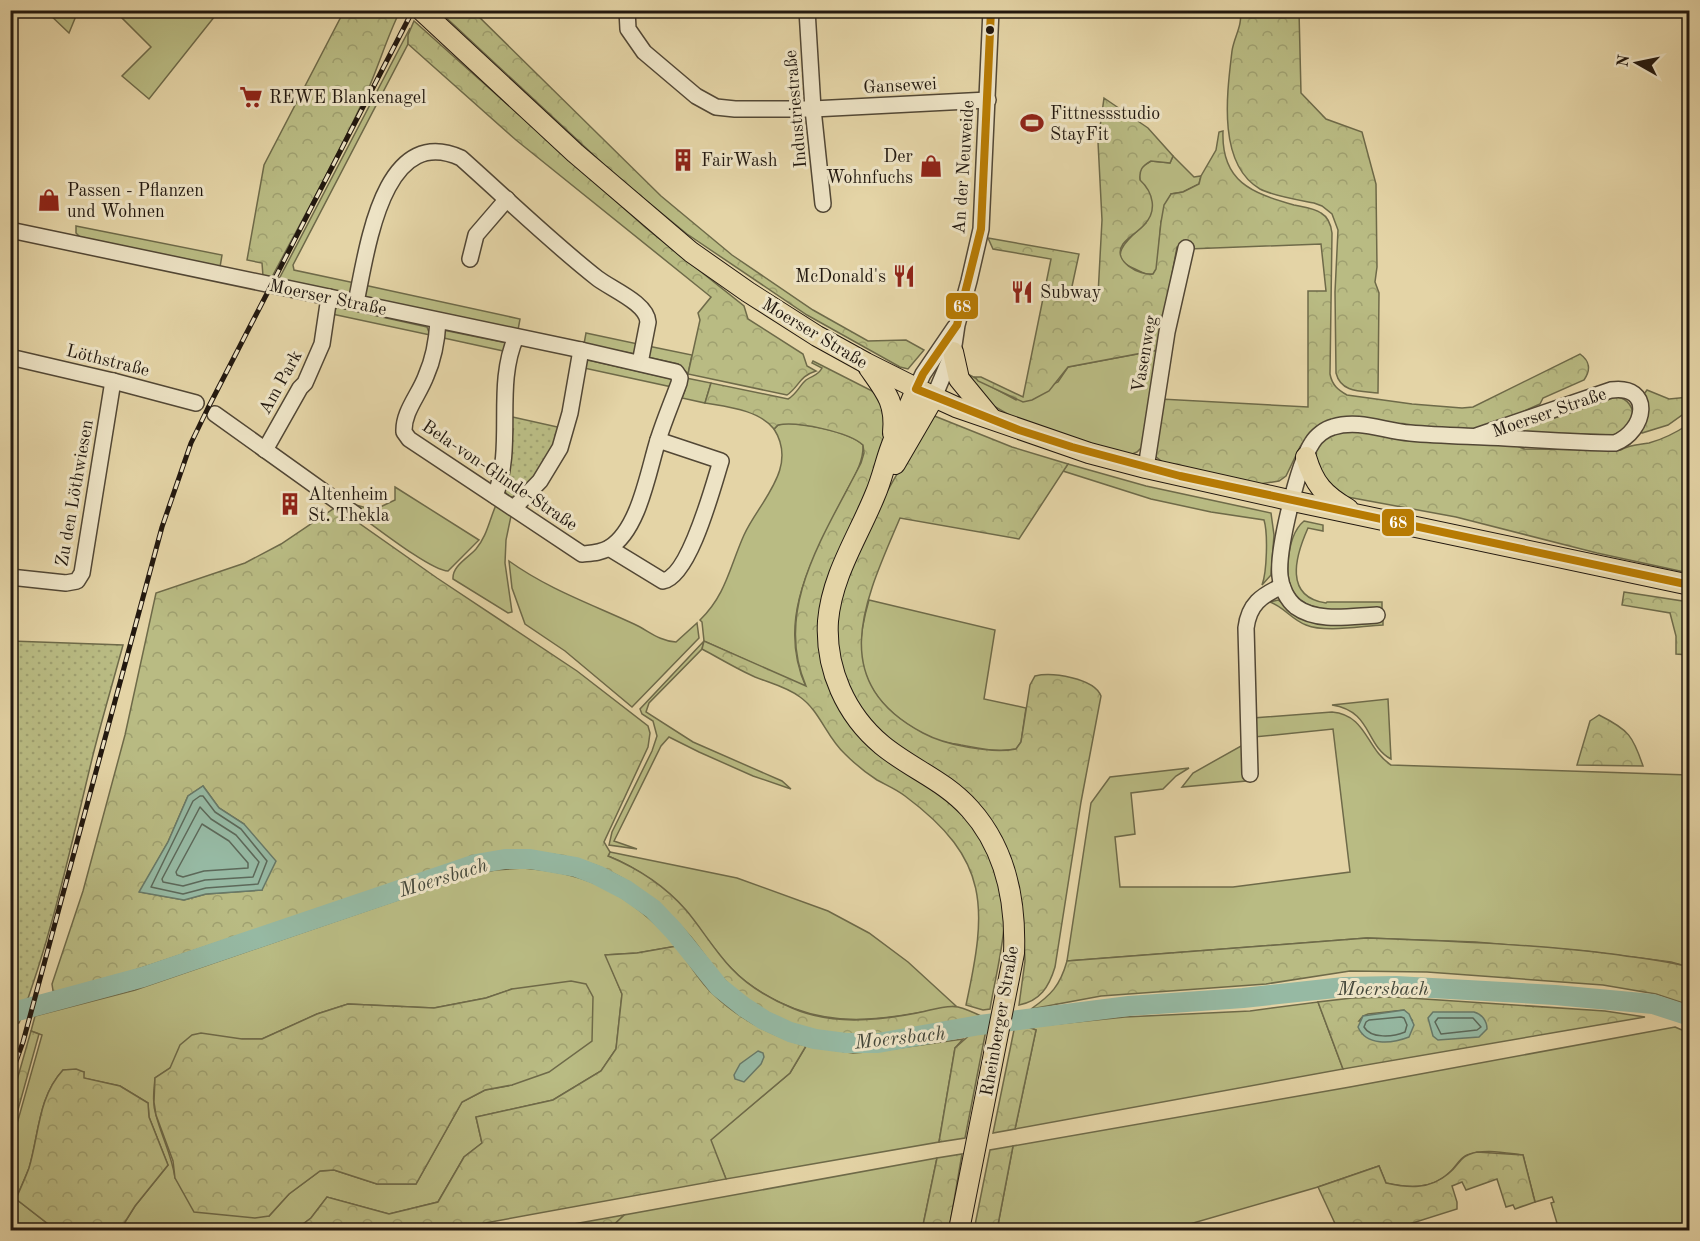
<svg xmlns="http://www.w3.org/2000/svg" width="1700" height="1241" viewBox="0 0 1700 1241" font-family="'Old Standard TT',serif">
  <defs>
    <pattern id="forest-crowns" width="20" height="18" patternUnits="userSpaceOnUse" patternTransform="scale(1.5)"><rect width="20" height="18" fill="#b9bb83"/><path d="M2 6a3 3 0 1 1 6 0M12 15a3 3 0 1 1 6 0" fill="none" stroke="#9fa070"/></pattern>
    <pattern id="park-dots" width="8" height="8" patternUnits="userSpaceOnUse" patternTransform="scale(1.5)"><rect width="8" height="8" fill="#b9bb83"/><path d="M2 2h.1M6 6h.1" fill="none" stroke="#9fa070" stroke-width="1.8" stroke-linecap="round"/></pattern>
  </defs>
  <rect width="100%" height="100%" fill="#e4d4a6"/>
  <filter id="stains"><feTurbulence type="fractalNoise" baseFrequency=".00333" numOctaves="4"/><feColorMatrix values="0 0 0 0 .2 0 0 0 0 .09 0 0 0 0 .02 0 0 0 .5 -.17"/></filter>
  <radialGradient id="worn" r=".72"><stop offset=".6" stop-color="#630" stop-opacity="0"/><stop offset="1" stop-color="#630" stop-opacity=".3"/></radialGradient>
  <g fill="#b9bb83" stroke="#6e6a49" stroke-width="1.5" fill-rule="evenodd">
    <path d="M46,11H78L69,33Z"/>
    <path d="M121,11V10L219,11L149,99L122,76L151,47L119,15Z"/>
    <path d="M410,28L408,44L293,265L294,270L355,283L350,294L279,279Z"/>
    <path d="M1173,156L1194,177L1201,176L1199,184L1183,192L1171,194L1161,222L1157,269L1153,274C1144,275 1142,272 1135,269C1102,257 1133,235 1146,223L1139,173L1142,166L1151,161L1170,163Z"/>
    <path d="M76,226L222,255L220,267L80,237L76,233Z"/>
    <path d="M364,285L520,319L518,330L364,297Z"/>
    <path d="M337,307L427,327L430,335L332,314Z"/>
    <path d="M443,330L507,343L508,352L439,337Z"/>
    <path d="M586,333L638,344L635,354L584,344Z"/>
    <path d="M648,346L692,355L688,374L678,364L647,357Z"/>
    <path d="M1158,350L1143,446L1137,452L1130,455L1077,439L1011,416L992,405L964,372L1016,400L1058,382L1068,367Z"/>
    <path d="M588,360L672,379V387L584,368Z"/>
    <path d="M686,378L711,383L705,403L682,398L685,390L682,389Z"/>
    <path d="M785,423C805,424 848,431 863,445C864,463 852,480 844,496C814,557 775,618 806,687L704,641L702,649L649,703L646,712L693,742L782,781L791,789L753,776L699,752L669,737L661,746L614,841L637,849L609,845L612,832L652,751L657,736L653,721L642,714L640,709L704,641L702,622L700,620C726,595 730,566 744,535C759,502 799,468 774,429L778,425Z"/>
    <path d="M1068,464L1146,486L1271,513L1274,535L1271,575L1262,585C1267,572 1268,533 1264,520L1211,512L1151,499L1063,471Z"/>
    <path d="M395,487L479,540L448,571C431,571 373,525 356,513V505L374,510L395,500Z"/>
    <path d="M496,505L509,512L511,516L506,540L505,563L512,612L508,613L453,579C452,566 468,558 476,549C487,536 489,521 496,505Z"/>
    <path d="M1304,521L1323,525V531L1308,528C1295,557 1284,597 1326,603L1327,602H1382V609C1344,610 1283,621 1288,563C1289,549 1292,531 1304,521Z"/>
    <path d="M509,561C548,589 591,604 634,624C649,631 659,641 676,642L697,623L699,638L632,707L565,651L525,624L512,588Z"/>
    <path d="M869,600L995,630L984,699L1026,708L1021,742L1016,749C998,753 979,748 961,745C952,743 942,743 934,739C897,723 863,693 861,651C860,634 864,617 869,600Z"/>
    <path d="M1278,600C1287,604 1292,613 1301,618C1321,629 1360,622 1383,620V625C1361,626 1326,633 1306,625C1292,620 1284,607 1270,602Z"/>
    <path d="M1388,699L1391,759C1365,745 1372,711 1332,705Z"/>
    <path d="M1332,712C1367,715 1366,749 1391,765L1689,775V967L1671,962L1585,951L1475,942L1367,938L1067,961L1091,803L1110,777L1189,768L1176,776L1163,789L1131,793L1135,834L1115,837L1120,887H1233L1350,872L1333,729L1254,737L1253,718Z"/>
    <path d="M1241,746L1245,747L1246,781L1182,787L1193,773Z"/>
    <path d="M610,852L737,878L828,911L869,933L908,962L956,1006C895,1017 839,1031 781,1003C763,994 745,983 732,969C723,960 716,950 708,940C701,931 694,920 686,911C668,889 634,866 608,856Z"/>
    <path d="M523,868C592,873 630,895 677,946L637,953L606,955L622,994L616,1049L601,1071L553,1100L476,1117L482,1143L464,1157L438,1202L389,1214L327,1197L311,1218L295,1230H120L135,1206L168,1165L149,1117L148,1103L120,1086L83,1078L84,1072L63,1070C38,1097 39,1134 29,1168C25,1178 20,1189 16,1199L48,1224L49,1230H11V1145L42,1035L31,1031L35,1016L135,990L465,877L495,870ZM512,989V1085L485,1090L462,1102L416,1184H377L334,1170L320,1171L289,1194L269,1216L175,1178C172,1155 162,1138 156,1115C152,1103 154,1090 155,1078L170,1068L242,1039H262L317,1014L348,1004L434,1008L486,998Z"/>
    <path d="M1318,1002L1343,1069L1015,1129L1036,1030L1028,1027L1125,1017L1250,1011Z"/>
    <path d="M1675,1027L1689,1033V1230H1559L1551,1203L1554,1202L1552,1197L1535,1202L1523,1155C1506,1153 1484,1148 1467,1155C1461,1157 1456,1166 1451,1171C1433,1190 1408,1188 1386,1183L1379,1166L1318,1187L1169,1230H997L1013,1146L1350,1087Z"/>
    <path d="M963,1039L955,1048L939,1142L726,1179L710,1140L790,1073L806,1046L853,1053L879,1051Z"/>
    <path d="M937,1158L922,1230H608L624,1215Z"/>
  </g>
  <g fill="url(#forest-crowns)" stroke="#6e6a49" stroke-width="1.5" fill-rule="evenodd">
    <path d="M344,11H400C387,37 379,65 367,92C339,155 304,216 272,277L263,276L262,263L247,260L264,165Z"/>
    <path d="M439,11H473L661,196L732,255L813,310L868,341L906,340L924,350L908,369L900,367L807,315L687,234L615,175Z"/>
    <path d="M1240,11H1299L1301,93L1326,119L1362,132L1376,184L1377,267L1375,282L1379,293L1378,393C1361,391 1341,393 1336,373L1335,292L1338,230L1332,214L1322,206L1314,203C1299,200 1273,196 1260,189C1217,164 1227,93 1232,51C1234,37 1243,25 1240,11Z"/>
    <path d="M414,21L646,228L744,306L748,319L803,354L807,366L816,371C799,376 799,387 787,395L688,374L700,320L698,313L711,297L516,140L408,44V35Z"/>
    <path d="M1104,98L1148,128L1173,156L1170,163L1151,161C1142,166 1139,170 1140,180C1153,192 1158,211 1144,225C1138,232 1128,237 1123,244C1111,261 1140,276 1153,274L1156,269L1161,222L1164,205L1171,194L1183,192L1199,184L1201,176L1216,150L1219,132L1223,131C1221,182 1252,193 1294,205C1303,207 1314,208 1321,213C1328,217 1331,225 1332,233L1330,374C1332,385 1338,390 1347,395L1412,404L1462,408L1473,407L1580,354C1590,361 1591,370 1584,380L1543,398L1540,404L1479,431L1422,430L1360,420L1309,435L1300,447L1286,476L1279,481L1260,484L1165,464L1155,456L1161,399L1308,407V291H1326L1321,244L1188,249L1177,247L1158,350L1068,367L1049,391L1032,400L1023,402L978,381L975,377H981L1023,397L1051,259L993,249L988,238L1079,254L1071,291L1098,295L1102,220L1098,142Z"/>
    <path d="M813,361L882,396L889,439L836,561L831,691C856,713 880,736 905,758C950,800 1006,847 1005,914C1004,946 995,978 990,1009L983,1010L966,1005C987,908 991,860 905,796C896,789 886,785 877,780C866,773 854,763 845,754C827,738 820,711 800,697C787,687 770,683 755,677C737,669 719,658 702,649L704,641L806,686C772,608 827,531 861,463L864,453L863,445C849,432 797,421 778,425L774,429C759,410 728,407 705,403L711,383L788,399C797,394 799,386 806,380C813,375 818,376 822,368L812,363Z"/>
    <path d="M1647,390L1669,399L1689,397V410L1668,425L1642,433L1640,429L1647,401L1644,394Z"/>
    <path d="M1609,396C1622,397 1629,399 1633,412L1631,425L1614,435L1513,432L1512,428Z"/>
    <path d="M932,415L1012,447L1068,464L1019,539L900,518C866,598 824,681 923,733C945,745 991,754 1016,749L1021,742L1030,685L1035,676C1052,672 1094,678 1101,696L1081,802L1055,967C1049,987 1040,1001 1019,1005L1025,961L1023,917L1019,897L1004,850L865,716C853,697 841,675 837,653C826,581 896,477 932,415Z"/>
    <path d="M1689,424V573L1597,553L1456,517L1342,496L1326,489C1315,457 1304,445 1342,429L1510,443L1524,449L1621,450C1630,444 1639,445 1649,443C1664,439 1677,432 1689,424Z"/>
    <path d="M336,507L437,578L577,671L648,726L650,733L648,747L604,842L610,852L608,856C637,868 665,886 686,910C702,929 714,950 731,968C747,985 770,999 792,1008C831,1025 876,1021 917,1013C929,1011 946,1004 958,1007C966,1009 975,1013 983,1017C924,1028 857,1047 798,1026C769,1016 740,997 719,974C709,962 701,949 691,937C633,870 570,842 481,855L54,997L52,984L83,891L125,735L156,593L245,563L281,544ZM203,786L219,808L244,824L262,890L206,894L184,900L140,892L168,842L188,796Z"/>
    <path d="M1624,592L1689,602V655L1676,654V636L1670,613L1622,605Z"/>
    <path d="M1599,715C1629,730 1633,736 1643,766L1577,765L1590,721Z"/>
    <path d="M1367,938C1449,941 1531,944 1612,954C1638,958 1664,960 1689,967V1005L1656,994L1603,985L1427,972L1350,971L1266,984L1101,996L1031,1009C1051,995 1060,986 1067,961Z"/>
    <path d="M677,946C688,962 699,981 713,994C739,1019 772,1036 806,1046L790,1073L711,1140L726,1179L447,1230H295L311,1218L327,1197L389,1214L438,1202L464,1157L482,1143L476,1117L553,1100L601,1071L616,1049L622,994L605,955L637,953Z"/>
    <path d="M571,981L586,984L593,997L592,1041L549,1072L512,1085L485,1090L462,1102L416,1184H377L334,1170L320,1171L289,1194L269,1216L255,1218L194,1212L175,1178L173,1161L156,1115L154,1102L155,1078L170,1068L180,1045L192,1035L201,1033L242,1039H262L317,1014L348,1004L434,1008L486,998L512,989Z"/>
    <path d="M1394,997L1605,1011L1645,1017L1343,1069L1318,1002L1352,998ZM1404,1010L1412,1020L1359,1021L1363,1016L1368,1014Z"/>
    <path d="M1020,1024L1036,1030L1015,1129L993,1133L1015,1025Z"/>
    <path d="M986,1030L965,1138L939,1142L955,1048L973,1032Z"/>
    <path d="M31,1031L39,1034L11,1135V1101Z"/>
    <path d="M76,1069L84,1072V1078L120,1086L148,1103L149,1117L168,1165L135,1206L120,1230H49L48,1224L16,1199C20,1189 25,1179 29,1168C39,1135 38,1097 63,1070Z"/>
    <path d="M1013,1146L997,1230H974L990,1150Z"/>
    <path d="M1477,1152L1523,1155L1535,1202L1515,1209L1513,1205L1506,1207L1497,1179L1466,1190L1462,1182L1452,1186L1457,1202V1209L1403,1226L1404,1230H1338L1318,1187L1379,1166L1386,1183C1408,1188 1429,1190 1448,1174C1462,1163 1457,1157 1477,1152Z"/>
    <path d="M962,1154L949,1230H922L937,1158Z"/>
    <path d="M624,1215L608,1230H540Z"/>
  </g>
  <g fill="url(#park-dots)" stroke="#6e6a49" stroke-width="1.5">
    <path d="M508,416L562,428L543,467L517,498L507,496L503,486L510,459L513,429L509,424Z"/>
    <path d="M11,641L123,645C113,682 102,719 93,755C71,845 52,937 19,1023L11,1026Z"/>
  </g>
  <g fill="#96b9a3" stroke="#687968" stroke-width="1.5">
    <path d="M203,786L219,808L244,824L276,861L262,890L206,894L184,900L139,892L168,842L188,796Z"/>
    <path d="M1404,1010L1409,1014L1414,1025L1409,1037C1391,1044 1366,1046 1358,1027L1363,1016Z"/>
    <path d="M1433,1012H1474C1482,1014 1487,1021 1487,1029L1479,1037L1438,1040L1433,1036L1428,1018Z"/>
    <path d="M758,1051L763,1053L764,1057L761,1064L744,1082L735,1079L734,1075L740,1064Z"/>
  </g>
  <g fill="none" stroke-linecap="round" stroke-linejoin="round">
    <g stroke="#5c6859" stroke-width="1.5">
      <path d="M200,796H203L215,812L241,829L267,861L258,884L206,888L183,894L151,887L193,801Z"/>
      <path d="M200,807L211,819L236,835L259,862L253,877L205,880L183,886L163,882L162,879Z"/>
      <path d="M202,824L229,841L248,863V868L204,871L183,877L177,875L176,872Z"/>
      <path d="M1401,1017L1404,1018L1407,1025L1405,1032C1393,1037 1371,1039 1364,1027L1366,1022L1369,1020Z"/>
      <path d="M1438,1018H1473L1481,1027L1477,1030L1441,1034L1435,1022Z"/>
    </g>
    <path stroke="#96b9a3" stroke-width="20" d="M10,1013L143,977L476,864L505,859H530L576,867L597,875L626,890L653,909L674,931L719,987L744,1007L764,1020L790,1032L815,1039L846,1043H878L980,1025L1129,1006L1243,998L1344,987L1396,986L1555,995L1653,1004L1690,1016"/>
    <g stroke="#524735" stroke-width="18">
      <g id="minor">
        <path d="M627,10L628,29L644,52L696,96L716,107L735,109H813L988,100"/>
        <path d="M807,10L813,109L823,204"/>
        <path d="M10,230L581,350L676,372L680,378L679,383C672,402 664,421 658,440C648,472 639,530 609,548C600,553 592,553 582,554L409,439L404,432C403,412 419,395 426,376C434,358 437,340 438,321"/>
        <path d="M470,259L476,235L507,199"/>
        <path d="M356,302C367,252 382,122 461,158C506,198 550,241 597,278C611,289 647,303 648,322L640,363"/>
        <path d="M10,357L113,381L196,403"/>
        <path d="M916,389L923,374L955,327"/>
        <path d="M934,397L953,352L957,325L969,281L981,229L991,10"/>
        <path d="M215,414L355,514"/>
        <path d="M265,450L300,388L305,383L322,344L329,297"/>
        <path d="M1146,468L1167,332L1186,248"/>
        <path d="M495,496C515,445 494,387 516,337"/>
        <path d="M514,508L540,481L560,448L570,413L581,350"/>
        <path d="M609,548L663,581C690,576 713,486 721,461L658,440"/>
        <path d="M10,577L66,583L77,581L82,573L113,381"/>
        <path d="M1377,615C1352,616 1318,623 1296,607C1287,600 1281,587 1280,576C1277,551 1298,464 1312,443C1316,436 1325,429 1333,427C1359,419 1384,431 1410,433C1442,436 1474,436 1506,438C1542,440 1579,443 1615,443C1646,431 1654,384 1611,390L1476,436"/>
        <path d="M1250,774L1246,628C1249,604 1261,596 1282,586"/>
      </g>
    </g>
    <g stroke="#22180f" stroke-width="22">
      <g id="major">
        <path d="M421,10L575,153L691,252L748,292L817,336L866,363L934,397L956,407L1089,453L1146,468L1293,501L1690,585"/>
        <path d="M953,352L959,379L991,418"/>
        <path d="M869,368C886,392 896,403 893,433"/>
        <path d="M916,389C909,409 898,427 891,447C885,463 882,479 875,495C858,537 832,575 828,621C825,669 846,715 882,745C911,769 944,780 970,809C1006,849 1016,901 1014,953L959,1230"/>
        <path d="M1306,457C1314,484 1324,495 1348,509"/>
        <path d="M895,464L934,397"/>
      </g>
    </g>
    <use href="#minor" stroke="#ede3c5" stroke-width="15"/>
    <use href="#major" stroke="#e4d4a6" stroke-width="20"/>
    <g stroke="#22180f" stroke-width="5">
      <path id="rail" d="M10,1078L23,1042L162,527L191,443L208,408L413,10"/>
    </g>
    <use href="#rail" stroke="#ede3c5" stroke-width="3" stroke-dasharray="9" stroke-linecap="butt"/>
    <g stroke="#ede3c5" stroke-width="12">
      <path id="bus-1" d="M991,10L981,229L957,325L923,374L916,389L1019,430L1072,447L1180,476L1690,585"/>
    </g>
    <use href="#bus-1" stroke="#b77b04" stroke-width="8"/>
  </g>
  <defs>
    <g id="supermarket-bare" transform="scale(1.8)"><path d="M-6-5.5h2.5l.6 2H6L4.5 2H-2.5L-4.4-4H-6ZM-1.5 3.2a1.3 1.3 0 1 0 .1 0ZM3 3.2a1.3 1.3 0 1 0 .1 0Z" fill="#8f2418" stroke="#ede3c5" stroke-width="2.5" paint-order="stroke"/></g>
    <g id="stadium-bare" transform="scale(1.8)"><path d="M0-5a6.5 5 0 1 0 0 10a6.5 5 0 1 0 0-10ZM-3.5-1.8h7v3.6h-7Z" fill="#8f2418" stroke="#ede3c5" stroke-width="2.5" paint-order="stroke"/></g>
    <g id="building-bare" transform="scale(1.8)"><path d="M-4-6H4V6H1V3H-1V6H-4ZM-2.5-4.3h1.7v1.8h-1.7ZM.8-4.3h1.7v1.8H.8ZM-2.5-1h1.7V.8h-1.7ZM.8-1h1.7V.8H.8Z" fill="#8f2418" stroke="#ede3c5" stroke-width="2.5" paint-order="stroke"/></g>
    <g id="shop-bare" transform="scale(1.8)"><path d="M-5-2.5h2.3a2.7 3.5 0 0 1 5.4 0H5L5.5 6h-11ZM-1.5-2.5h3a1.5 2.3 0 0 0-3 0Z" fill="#8f2418" stroke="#ede3c5" stroke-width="2.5" paint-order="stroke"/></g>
    <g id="restaurant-bare" transform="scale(1.8)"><path d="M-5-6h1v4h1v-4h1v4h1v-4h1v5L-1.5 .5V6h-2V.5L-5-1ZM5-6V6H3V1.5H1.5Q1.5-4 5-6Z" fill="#8f2418" stroke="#ede3c5" stroke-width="2.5" paint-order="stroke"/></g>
  </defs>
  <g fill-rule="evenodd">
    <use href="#supermarket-bare" x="251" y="97"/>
    <use href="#stadium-bare" x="1032" y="123"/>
    <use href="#building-bare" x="683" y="160"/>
    <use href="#shop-bare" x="931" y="166"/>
    <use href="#shop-bare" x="49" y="200"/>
    <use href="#restaurant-bare" x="904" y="276"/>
    <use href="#restaurant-bare" x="1022" y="292"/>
    <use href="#building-bare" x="290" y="504"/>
  </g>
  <circle fill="#22180f" stroke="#ede3c5" stroke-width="2" cx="990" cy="30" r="5"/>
  <g text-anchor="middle" stroke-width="6" stroke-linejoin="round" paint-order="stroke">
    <g font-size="18" fill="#22180f" stroke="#ede3c5">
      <text transform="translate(900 85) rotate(-3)" y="6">Gansewei</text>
      <text transform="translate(795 109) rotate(-95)" y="6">Industriestraße</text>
      <text transform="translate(963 167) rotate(-86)" y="6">An der Neuweide</text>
      <text transform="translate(328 297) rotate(12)" y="6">Moerser Straße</text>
      <text transform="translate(815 333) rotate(31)" y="6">Moerser Straße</text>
      <text transform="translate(1144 354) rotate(-80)" y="6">Vasenweg</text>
      <text transform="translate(108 360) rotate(14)" y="6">Löthstraße</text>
      <text transform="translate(280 382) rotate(-61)" y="6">Am Park</text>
      <text transform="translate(1549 412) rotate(-19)" y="6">Moerser Straße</text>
      <text transform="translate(500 475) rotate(34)" y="6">Bela-von-Glinde-Straße</text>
      <text transform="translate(74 493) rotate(-80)" y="6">Zu den Löthwiesen</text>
      <text transform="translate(999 1021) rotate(-80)" y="6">Rheinberger Straße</text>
    </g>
    <g font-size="18" fill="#22180f" stroke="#ede3c5" text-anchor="start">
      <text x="269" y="103">REWE Blankenagel</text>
      <text x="1050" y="119">Fittnessstudio<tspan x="1050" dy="21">StayFit</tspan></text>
      <text x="913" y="162" text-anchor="end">Der<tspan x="913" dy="21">Wohnfuchs</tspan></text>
      <text x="701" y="166">FairWash</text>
      <text x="67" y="196">Passen - Pflanzen<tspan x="67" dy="21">und Wohnen</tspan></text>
      <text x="886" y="282" text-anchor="end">McDonald's</text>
      <text x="1040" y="298">Subway</text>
      <text x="308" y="500">Altenheim<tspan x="308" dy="21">St. Thekla</tspan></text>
    </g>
    <g font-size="20" font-style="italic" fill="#45483b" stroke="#ede3c5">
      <text transform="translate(443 877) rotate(-17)" y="7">Moersbach</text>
      <text x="1383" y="995">Moersbach</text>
      <text transform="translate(900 1037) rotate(-6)" y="7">Moersbach</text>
    </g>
  </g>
  <g stroke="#ede3c5" stroke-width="2">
    <rect x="945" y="292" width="34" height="28" rx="6" fill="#b77b04"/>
    <rect x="1381" y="508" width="34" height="29" rx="6" fill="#b77b04"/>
  </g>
  <g font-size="16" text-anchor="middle" font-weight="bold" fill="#fff">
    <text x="962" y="312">68</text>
    <text x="1398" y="528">68</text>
  </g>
  <rect width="1700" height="1241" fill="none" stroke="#e4d4a6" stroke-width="36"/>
  <rect x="12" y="12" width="1676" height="1217" fill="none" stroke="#22180f" stroke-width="3"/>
  <rect x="18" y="18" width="1664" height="1205" fill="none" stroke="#22180f" stroke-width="1.5"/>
  <g transform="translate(1637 63) rotate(279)" stroke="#ede3c5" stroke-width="4.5" paint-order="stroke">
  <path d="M0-4.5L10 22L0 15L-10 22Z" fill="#22180f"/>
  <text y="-9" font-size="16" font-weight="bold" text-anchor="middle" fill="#22180f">N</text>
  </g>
  <rect width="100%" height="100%" filter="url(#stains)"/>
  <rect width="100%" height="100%" fill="url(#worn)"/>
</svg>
